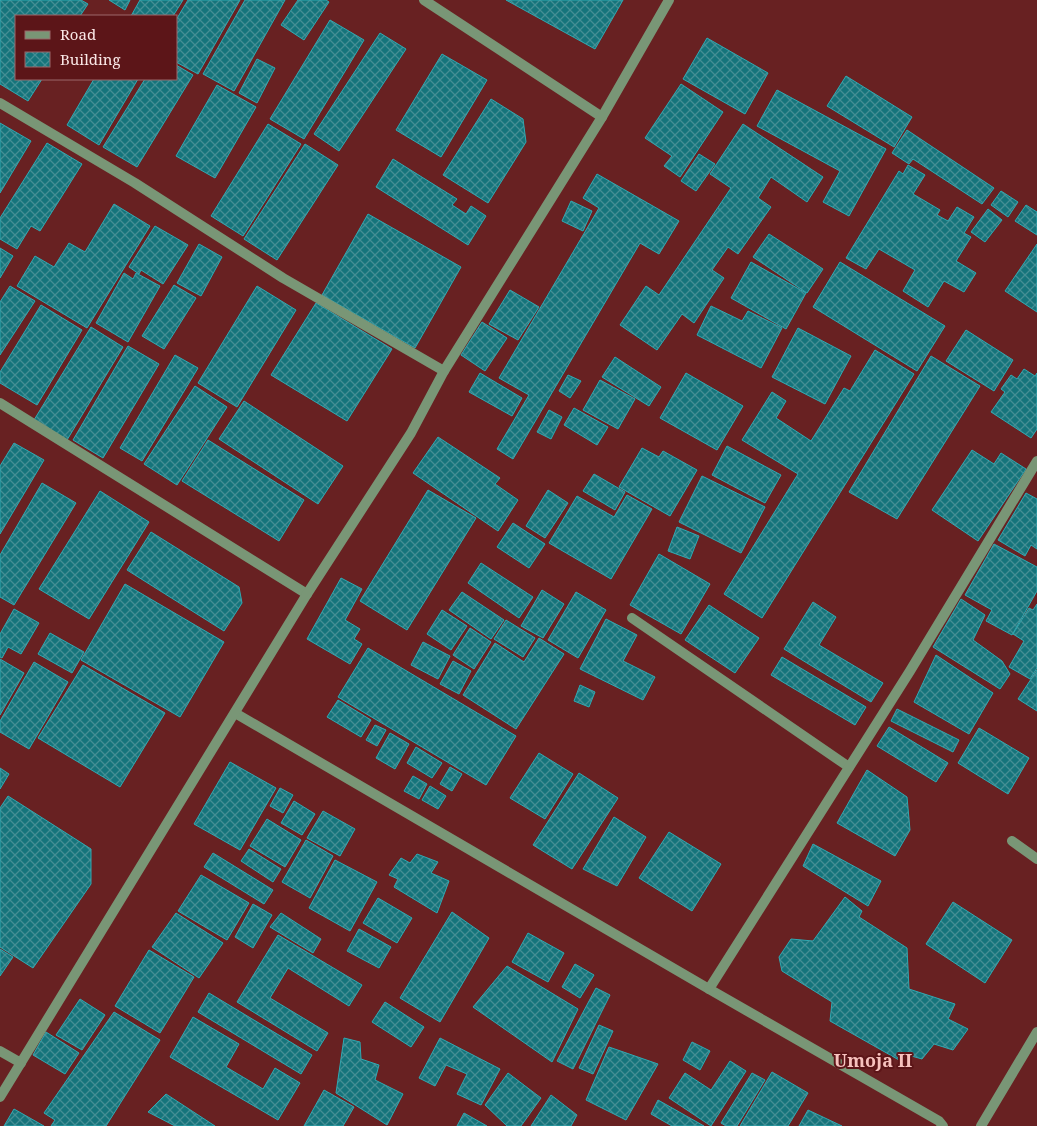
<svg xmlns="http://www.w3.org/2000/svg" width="1037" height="1126" viewBox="0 0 1037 1126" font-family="'Noto Serif',serif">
  <defs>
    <pattern id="building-cross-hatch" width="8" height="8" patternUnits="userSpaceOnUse" patternTransform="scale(1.25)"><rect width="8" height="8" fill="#15747b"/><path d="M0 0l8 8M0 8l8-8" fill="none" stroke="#448e94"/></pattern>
  </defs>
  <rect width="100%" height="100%" fill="#682122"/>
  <g fill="url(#building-cross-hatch)" stroke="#30a9b2">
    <path d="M0,0H81L88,4L80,16H16V79H42L28,101L0,84Z"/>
    <path d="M109,0H130L125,10Z"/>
    <path d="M140,0H183L173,16H131Z"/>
    <path d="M188,0H240L198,74L176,62V20Z"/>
    <path d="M245,0H285L234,91L203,74Z"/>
    <path d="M298,0H326L329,2L304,40L281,25Z"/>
    <path d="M506,0H623L595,49Z"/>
    <path d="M330,20L364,40L304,139L270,119Z"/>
    <path d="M380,33L406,49L339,151L314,134Z"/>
    <path d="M707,38L768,73L745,114L683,79Z"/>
    <path d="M442,54L487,80L441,157L396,130Z"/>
    <path d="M257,59L275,68L257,103L239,93Z"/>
    <path d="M176,65L193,75L137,167L103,147L145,79H176Z"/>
    <path d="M846,76L912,117L894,147L827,106Z"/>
    <path d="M94,79H138L99,145L67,125Z"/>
    <path d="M681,84L723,112L680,177L664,166L672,156L645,138Z"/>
    <path d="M217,85L256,107L215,178L176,156Z"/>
    <path d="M777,90L886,149L849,216L823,202L840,171L757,126Z"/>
    <path d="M491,99L523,119L526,142L488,203L443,175Z"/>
    <path d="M0,123L31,141L0,193Z"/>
    <path d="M268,124L301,144L243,236L211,216Z"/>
    <path d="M743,124L823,177L807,202L771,177L758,198L771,207L738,254L728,247L712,270L724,278L694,323L682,314L657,350L620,325L646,286L659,295L731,188L710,174Z"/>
    <path d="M907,130L994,188L982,204L913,159L909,164L892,153Z"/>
    <path d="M47,143L82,164L40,231L31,226L17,249L0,239V218Z"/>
    <path d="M305,144L338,165L277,260L244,239Z"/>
    <path d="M699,154L715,164L696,191L681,181Z"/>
    <path d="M393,159L457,199L452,205L466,214L471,206L486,216L468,245L376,187Z"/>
    <path d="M908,165L925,175L913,194L940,210L937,215L948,221L957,207L974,217L964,233L971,237L956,261L976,273L964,292L944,281L928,307L903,291L915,270L879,249L866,269L846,258L899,171L903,174Z"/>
    <path d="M597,174L679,221L659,254L640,243L513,459L497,449L529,395L499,378L599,208L583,198Z"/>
    <path d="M1001,191L1018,202L1008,217L991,205Z"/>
    <path d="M571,201L592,211L583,231L562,221Z"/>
    <path d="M114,204L150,226L87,328L17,286L35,256L54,267L69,243L85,252Z"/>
    <path d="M1026,205L1037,212V235L1015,221Z"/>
    <path d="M988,209L1002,220L985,242L971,232Z"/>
    <path d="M368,214L461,267L415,348L322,295Z"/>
    <path d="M155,226L188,245L163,284L141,270L139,274L129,267Z"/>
    <path d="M769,234L823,269L807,293L753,257Z"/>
    <path d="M199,244L222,257L201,296L177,283Z"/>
    <path d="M1037,244V312L1005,291Z"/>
    <path d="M0,248L13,256L0,278Z"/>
    <path d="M751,262L806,293L786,329L731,298Z"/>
    <path d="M840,262L945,326L917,371L813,307Z"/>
    <path d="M124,273L133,279L136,273L160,286L128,342L96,323Z"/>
    <path d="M174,285L196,298L164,349L142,336Z"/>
    <path d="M10,286L35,301L0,355V302Z"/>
    <path d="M257,286L296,310L237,407L198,383Z"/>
    <path d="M510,290L539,307L518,340L489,324Z"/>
    <path d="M316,303L392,349L347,421L271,375Z"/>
    <path d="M41,305L82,330L37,405L0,383V372Z"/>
    <path d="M711,306L742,321L748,311L782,328L761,368L697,335Z"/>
    <path d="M482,322L507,338L485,371L461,355Z"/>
    <path d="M91,327L123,347L67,440L34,420Z"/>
    <path d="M798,328L851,356L825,404L772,377Z"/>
    <path d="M966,330L1013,360L994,391L946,361Z"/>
    <path d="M128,346L159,364L103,458L73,440Z"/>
    <path d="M875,350L914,374L762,618L724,594L798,474L742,440L772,392L786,401L776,418L811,441L844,388L850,391Z"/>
    <path d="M175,355L198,368L142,461L120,448Z"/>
    <path d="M931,356L980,386L897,519L849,492Z"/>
    <path d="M615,357L661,387L649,406L602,377Z"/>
    <path d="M1024,369L1035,376L1037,373V429L1031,438L991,412L1005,392L1001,389L1011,375L1017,379Z"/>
    <path d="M480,373L522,398L512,416L469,392Z"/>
    <path d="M686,373L743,406L717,450L660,418Z"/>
    <path d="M568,375L581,381L570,398L559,391Z"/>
    <path d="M600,380L635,399L618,429L583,410Z"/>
    <path d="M195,386L227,407L177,485L144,464Z"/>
    <path d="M244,401L343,466L318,504L219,439Z"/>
    <path d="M574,408L608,427L597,445L564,425Z"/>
    <path d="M549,410L562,417L551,439L537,432Z"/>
    <path d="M438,437L500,478L495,484L518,500L498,531L413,473Z"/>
    <path d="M208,440L304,500L279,541L182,481Z"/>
    <path d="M14,443L44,460L0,534V466Z"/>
    <path d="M727,446L781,475L765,503L712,475Z"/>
    <path d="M642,448L659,457L663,451L697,470L670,516L619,487Z"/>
    <path d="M972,450L994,464L1001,453L1026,469L978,541L932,510Z"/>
    <path d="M594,474L625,492L615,510L583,491Z"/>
    <path d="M702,476L765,507L741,553L679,522Z"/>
    <path d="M42,483L76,503L14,605L0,597V555Z"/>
    <path d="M428,490L476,518L407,630L360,601Z"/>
    <path d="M548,490L568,503L545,538L526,526Z"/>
    <path d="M100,491L149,522L89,619L39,589Z"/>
    <path d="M1026,493L1037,499V549L1031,545L1025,556L998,540Z"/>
    <path d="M627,495L652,509L611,579L549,543L577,496L614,517Z"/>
    <path d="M513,523L545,544L529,568L497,547Z"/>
    <path d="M677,527L699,536L690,559L668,551Z"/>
    <path d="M151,532L239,587L242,603L224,631L127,570Z"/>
    <path d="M994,544L1037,567V591L1012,635L986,621L992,610L965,595Z"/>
    <path d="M659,554L710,584L681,634L630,605Z"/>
    <path d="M481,563L533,597L519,618L468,583Z"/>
    <path d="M341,578L362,589L345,620L360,629L354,639L362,644L350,664L307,639Z"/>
    <path d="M125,584L224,642L180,717L81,660Z"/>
    <path d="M542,590L564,604L543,638L521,626Z"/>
    <path d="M462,592L504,620L491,639L449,610Z"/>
    <path d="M576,592L606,610L578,658L548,640Z"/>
    <path d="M961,599L985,615L973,640L1002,661L1010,674L1000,689L933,647Z"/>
    <path d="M813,602L836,617L819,645L883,683L871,702L784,649Z"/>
    <path d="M1037,604V668L1030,679L1009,667L1024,641L1013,634L1029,608L1033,610Z"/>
    <path d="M709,605L759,638L735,673L685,640Z"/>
    <path d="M14,609L39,623L21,654L8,647L2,658L0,657V634Z"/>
    <path d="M442,610L467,626L451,650L427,634Z"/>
    <path d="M606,619L637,635L623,661L655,677L643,700L580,669Z"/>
    <path d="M506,620L535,638L523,657L494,639Z"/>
    <path d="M470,628L491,642L474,669L453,655Z"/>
    <path d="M50,633L84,652L72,673L38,654Z"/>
    <path d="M539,638L564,654L516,729L463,695L495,643L524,662Z"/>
    <path d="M423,642L450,656L438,679L411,665Z"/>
    <path d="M368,648L516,736L486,785L338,697Z"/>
    <path d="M936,655L993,693L969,734L914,702Z"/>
    <path d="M782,657L866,707L855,725L771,675Z"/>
    <path d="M0,659L24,673L0,715Z"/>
    <path d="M453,661L471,671L459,694L440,684Z"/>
    <path d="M34,662L68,682L29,749L0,732V721Z"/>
    <path d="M83,665L165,713L120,787L38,738Z"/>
    <path d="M1037,670V711L1018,699Z"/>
    <path d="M580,685L595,692L589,707L574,701Z"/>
    <path d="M338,700L371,720L361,737L327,717Z"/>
    <path d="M897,709L959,740L953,752L891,721Z"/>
    <path d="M375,725L386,730L377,746L366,740Z"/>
    <path d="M889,727L948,763L936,782L877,746Z"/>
    <path d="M979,728L1029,758L1008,794L958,763Z"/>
    <path d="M390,733L409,744L395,769L376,758Z"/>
    <path d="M416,747L442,763L432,778L407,763Z"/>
    <path d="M539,753L573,774L545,819L510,798Z"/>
    <path d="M230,762L276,788L240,850L194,824Z"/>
    <path d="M450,767L462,774L452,791L440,784Z"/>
    <path d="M0,768L9,774L0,789Z"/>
    <path d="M867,770L907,797L910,830L895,856L837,823Z"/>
    <path d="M579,773L618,798L572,869L533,845Z"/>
    <path d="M413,776L427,784L419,799L404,791Z"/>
    <path d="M430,786L446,796L438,809L422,800Z"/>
    <path d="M280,788L293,795L283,813L270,806Z"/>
    <path d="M8,796L91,849V884L33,968L0,947V808Z"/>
    <path d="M294,801L315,814L302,835L281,823Z"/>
    <path d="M323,811L355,829L340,856L307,838Z"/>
    <path d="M614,817L646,837L617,886L583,869Z"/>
    <path d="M267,819L301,840L285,867L250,846Z"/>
    <path d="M669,832L721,864L692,911L639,878Z"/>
    <path d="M306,840L333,856L310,898L282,882Z"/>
    <path d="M813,844L881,881L868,906L803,866Z"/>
    <path d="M249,849L281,869L273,882L241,861Z"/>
    <path d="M213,853L273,890L264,904L204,867Z"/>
    <path d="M417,854L438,862L431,873L449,881L437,913L394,887L398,879L389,875L401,858L410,863Z"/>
    <path d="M335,860L377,882L350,931L309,908Z"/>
    <path d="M201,875L249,903L227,940L178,911Z"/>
    <path d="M845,897L862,911L859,917L907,948L909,989L955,1004L948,1019L968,1029L953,1050L934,1044L922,1059L908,1055L899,1060L830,1021L832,1002L782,971L779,957L791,939L813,941Z"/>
    <path d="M378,898L412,918L397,943L363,923Z"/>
    <path d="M953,902L1012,940L985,983L926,944Z"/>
    <path d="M253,904L272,915L253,948L235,937Z"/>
    <path d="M452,912L489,938L440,1022L400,998Z"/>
    <path d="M176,913L223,943L199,978L152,947Z"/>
    <path d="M281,913L321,939L313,953L270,927Z"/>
    <path d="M359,929L391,947L379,968L347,951Z"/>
    <path d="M528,933L564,953L548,982L512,962Z"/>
    <path d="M278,935L362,985L349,1006L288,968L270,998L328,1033L317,1051L237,1002Z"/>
    <path d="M0,949L13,957L0,976Z"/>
    <path d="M149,950L194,977L160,1033L115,1006Z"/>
    <path d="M575,964L594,975L580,998L562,987Z"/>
    <path d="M507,966L578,1009L552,1062L473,1007Z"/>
    <path d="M596,988L610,995L573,1069L557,1061Z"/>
    <path d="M209,993L312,1055L301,1074L198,1012Z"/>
    <path d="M80,999L105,1015L82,1050L56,1035Z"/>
    <path d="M385,1002L424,1027L411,1047L372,1022Z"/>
    <path d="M114,1012L160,1040L106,1126H51L55,1120L44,1113Z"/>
    <path d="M193,1017L239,1044L226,1067L263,1089L275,1068L300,1083L278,1120L170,1057Z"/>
    <path d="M599,1025L613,1031L593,1074L579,1068Z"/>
    <path d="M46,1032L79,1053L65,1074L33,1055Z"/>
    <path d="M344,1038L360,1042L361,1059L379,1065L375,1080L403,1094L387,1125L336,1093Z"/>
    <path d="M440,1038L500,1069L481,1105L457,1094L467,1074L446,1065L435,1086L419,1078Z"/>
    <path d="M692,1042L710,1051L700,1070L683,1060Z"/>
    <path d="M609,1047L658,1064L626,1120L586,1100Z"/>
    <path d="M730,1061L746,1071L711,1126L669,1098L685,1073L711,1090Z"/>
    <path d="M772,1072L808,1093L788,1126H740Z"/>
    <path d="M508,1073L541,1098L521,1126H507L485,1105Z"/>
    <path d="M752,1073L765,1080L737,1126H726L721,1123Z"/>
    <path d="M324,1090L354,1107L343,1126H304Z"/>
    <path d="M166,1094L215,1126H175L148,1112Z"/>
    <path d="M551,1095L577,1115L571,1126H531Z"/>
    <path d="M658,1100L704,1126H672L651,1114Z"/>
    <path d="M14,1109L44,1126H4Z"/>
    <path d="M808,1110L842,1126H799Z"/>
    <path d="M464,1113L487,1126H457Z"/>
  </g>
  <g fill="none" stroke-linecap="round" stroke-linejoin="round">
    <path stroke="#799676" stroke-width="10" d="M632,618L849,767"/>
    <g stroke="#799676" stroke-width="10">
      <path d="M424,0L602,117"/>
      <path d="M0,103L135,183L283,278L444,371"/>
      <path d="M0,403L307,594"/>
      <path d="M235,713L709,989L939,1121L943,1126"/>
      <path d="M1012,841L1037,859"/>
      <path d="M709,989L910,671L1037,461"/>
      <path d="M0,1051L21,1063"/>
      <path d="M0,1097L307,594L411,433L444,371L602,117L669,0"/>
      <path d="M981,1126L1037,1032"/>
    </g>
  </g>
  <g text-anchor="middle" stroke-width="4" stroke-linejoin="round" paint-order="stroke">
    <g font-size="18" font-weight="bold" fill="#f7c2be" stroke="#5c1518">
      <text x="873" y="1067">Umoja II</text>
    </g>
  </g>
  <rect x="15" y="15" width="162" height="65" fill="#5c1518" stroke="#9b696a"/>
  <rect x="25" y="31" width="25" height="8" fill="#799676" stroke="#9b696a"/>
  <text x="60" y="40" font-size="15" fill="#fae7e6">Road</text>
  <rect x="25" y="52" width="25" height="15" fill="url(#building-cross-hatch)" stroke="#9b696a"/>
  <text x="60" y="65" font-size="15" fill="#fae7e6">Building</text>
</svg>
